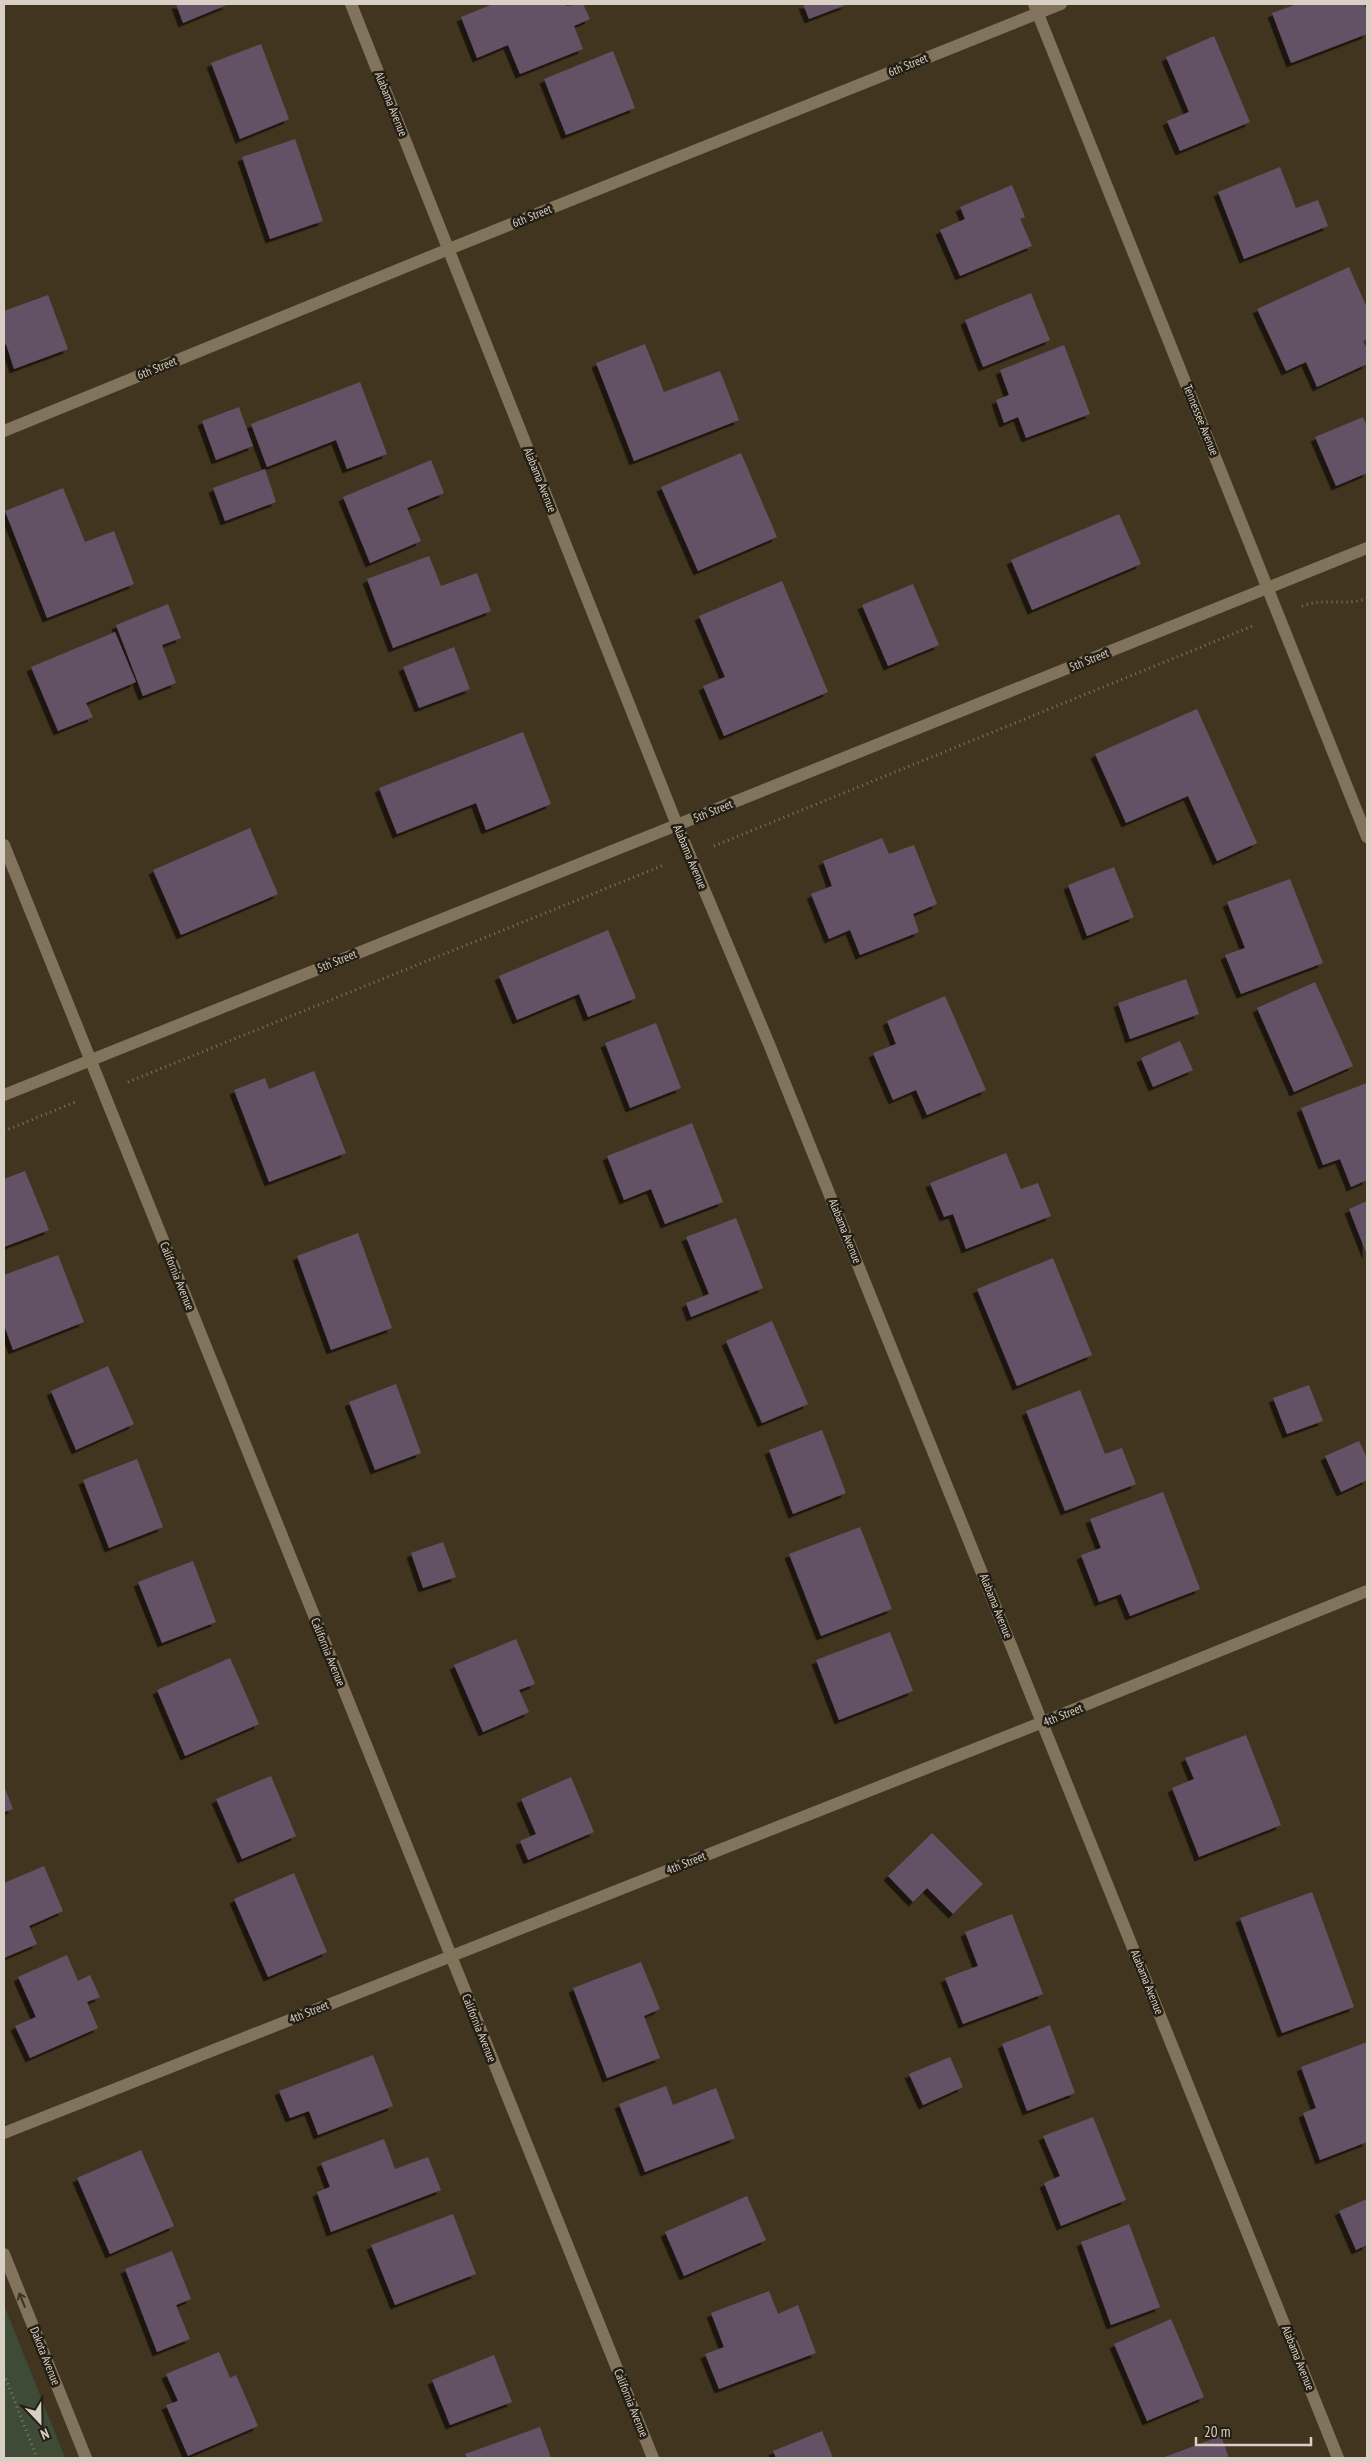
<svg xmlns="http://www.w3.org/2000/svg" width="1371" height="2462" viewBox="0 0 1371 2462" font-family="'PT Sans Narrow',sans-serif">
  <defs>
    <filter id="shadow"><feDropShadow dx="-4.5" dy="4.5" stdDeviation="0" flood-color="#0009"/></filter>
  </defs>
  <rect width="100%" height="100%" fill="#423520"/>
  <path fill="#3e4c37" d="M4,2305L65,2458H4Z"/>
  <g fill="#645165" filter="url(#shadow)">
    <path d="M176,4H229L183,23Z"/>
    <path d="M493,4H565L566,6L583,4L590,19L574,26L583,49L520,74L508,45L477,58L461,17Z"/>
    <path d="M803,4H848L809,19Z"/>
    <path d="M1297,4H1364L1367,13V34L1291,63L1272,13Z"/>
    <path d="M1214,36L1250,122L1180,151L1167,121L1189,112L1166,57Z"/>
    <path d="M261,44L289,119L240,139L211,63Z"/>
    <path d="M613,51L635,108L566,135L544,79Z"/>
    <path d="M295,139L323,221L270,239L242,157Z"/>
    <path d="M1280,167L1296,208L1318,200L1328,226L1244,259L1218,192Z"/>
    <path d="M1012,185L1025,217L1020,219L1032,246L960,276L940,230L965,219L960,207Z"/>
    <path d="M1349,267L1367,308V339L1363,341L1367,349V364L1317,387L1306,362L1286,371L1257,309Z"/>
    <path d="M1031,293L1050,340L983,367L965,320Z"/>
    <path d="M48,295L68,349L14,369L6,344L4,345V311Z"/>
    <path d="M645,344L664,392L720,371L739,420L634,461L596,363Z"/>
    <path d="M1064,345L1090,414L1026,438L1018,417L1004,423L996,400L1009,395L1000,370Z"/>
    <path d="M360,382L387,454L347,469L336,440L267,467L251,424Z"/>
    <path d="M239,407L253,446L216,460L202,421Z"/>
    <path d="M1363,417L1367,427V473L1336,486L1315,437Z"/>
    <path d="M741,453L777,537L698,571L661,487Z"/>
    <path d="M431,460L444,493L407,508L421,541L370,563L343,497Z"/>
    <path d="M265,469L276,502L225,521L213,488Z"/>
    <path d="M63,488L85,542L114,531L134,584L47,618L5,511Z"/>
    <path d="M1119,514L1141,564L1032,610L1011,560Z"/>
    <path d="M429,556L441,586L477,573L491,611L393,648L367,579Z"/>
    <path d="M782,581L828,692L724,736L703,686L725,677L699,616Z"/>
    <path d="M913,584L939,645L888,666L862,605Z"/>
    <path d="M168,604L181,638L162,645L176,683L143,696L116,625Z"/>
    <path d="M115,632L136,682L86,703L93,717L58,731L31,667Z"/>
    <path d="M454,647L470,689L419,708L403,667Z"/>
    <path d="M1197,709L1257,843L1217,861L1188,796L1126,823L1095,754Z"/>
    <path d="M523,732L551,804L486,830L476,803L397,834L379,788Z"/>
    <path d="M250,828L278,894L181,935L153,870Z"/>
    <path d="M882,838L889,854L914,845L937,904L913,914L919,932L860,955L850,930L829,939L811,894L832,886L823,861Z"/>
    <path d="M1114,867L1134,917L1087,936L1068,885Z"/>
    <path d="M1290,879L1323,963L1241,994L1225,955L1245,948L1227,902Z"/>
    <path d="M608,930L636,998L588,1017L579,994L517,1020L499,976Z"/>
    <path d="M1186,979L1199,1014L1130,1039L1118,1003Z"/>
    <path d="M1315,982L1353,1066L1294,1092L1257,1008Z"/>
    <path d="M945,996L986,1090L927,1115L916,1090L893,1100L873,1053L896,1044L887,1021Z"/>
    <path d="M656,1023L681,1088L630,1108L605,1043Z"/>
    <path d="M1180,1041L1193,1070L1153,1087L1141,1058Z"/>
    <path d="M314,1071L346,1153L269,1182L234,1090L265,1078L269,1089Z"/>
    <path d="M1367,1083V1180L1351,1187L1340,1159L1323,1165L1301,1108Z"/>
    <path d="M692,1123L723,1202L665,1224L651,1189L624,1200L607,1156Z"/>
    <path d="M1006,1153L1021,1189L1038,1183L1051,1216L966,1249L953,1214L944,1217L930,1183Z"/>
    <path d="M25,1171L49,1230L4,1247V1179Z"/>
    <path d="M1367,1201V1255L1349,1209Z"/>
    <path d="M736,1218L763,1288L691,1317L686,1303L709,1294L686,1237Z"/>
    <path d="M358,1233L392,1328L331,1350L297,1256Z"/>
    <path d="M58,1255L84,1322L13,1350L4,1325V1275Z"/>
    <path d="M1053,1258L1092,1355L1017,1386L977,1289Z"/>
    <path d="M772,1321L808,1404L762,1423L726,1341Z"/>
    <path d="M108,1366L134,1424L76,1450L51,1391Z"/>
    <path d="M396,1384L421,1453L375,1470L349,1402Z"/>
    <path d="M1309,1385L1323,1421L1287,1434L1273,1398Z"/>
    <path d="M1080,1390L1105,1454L1122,1448L1136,1484L1065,1511L1026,1411Z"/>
    <path d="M822,1430L846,1493L793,1514L769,1450Z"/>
    <path d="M1359,1441L1367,1458V1480L1341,1492L1325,1456Z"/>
    <path d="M137,1459L163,1527L109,1548L83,1480Z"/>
    <path d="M1163,1492L1200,1589L1130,1616L1121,1594L1099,1602L1081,1555L1101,1548L1090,1519Z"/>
    <path d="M860,1527L892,1609L821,1636L789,1554Z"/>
    <path d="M443,1542L456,1577L423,1588L411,1553Z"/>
    <path d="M193,1561L216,1622L162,1643L138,1582Z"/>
    <path d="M890,1632L913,1691L839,1720L816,1660Z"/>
    <path d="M516,1639L535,1684L519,1690L529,1712L483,1732L454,1665Z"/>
    <path d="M230,1658L259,1724L185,1756L157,1690Z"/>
    <path d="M1246,1735L1281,1825L1199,1857L1172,1788L1194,1779L1185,1758Z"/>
    <path d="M271,1776L296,1836L242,1859L216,1799Z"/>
    <path d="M571,1777L594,1832L528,1860L520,1841L536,1834L521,1799Z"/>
    <path d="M4,1786L13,1809L4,1812Z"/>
    <path d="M932,1833L983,1884L953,1914L927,1888L913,1902L888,1876Z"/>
    <path d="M44,1866L63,1911L29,1926L37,1944L4,1958V1883Z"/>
    <path d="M294,1873L327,1952L268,1977L234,1899Z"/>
    <path d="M1312,1892L1354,2007L1282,2033L1240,1918Z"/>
    <path d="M1012,1914L1043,1994L963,2024L945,1978L978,1966L965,1932Z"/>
    <path d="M67,1955L78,1981L90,1975L100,1997L87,2002L98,2028L30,2058L15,2026L36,2017L18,1977Z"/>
    <path d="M641,1962L660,2009L644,2016L660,2058L607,2078L573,1988Z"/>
    <path d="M1050,2025L1075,2093L1027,2111L1002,2044Z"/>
    <path d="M1367,2042V2142L1320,2160L1303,2113L1316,2108L1301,2067Z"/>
    <path d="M373,2055L393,2106L318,2135L309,2111L290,2118L279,2091Z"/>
    <path d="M950,2057L963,2087L923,2105L909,2074Z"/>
    <path d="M666,2086L673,2105L716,2088L735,2138L645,2172L619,2104Z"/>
    <path d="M1093,2117L1126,2200L1061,2226L1044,2183L1060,2176L1043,2136Z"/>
    <path d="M384,2139L395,2169L428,2157L441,2190L331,2232L317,2192L330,2187L321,2163Z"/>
    <path d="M141,2150L174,2226L110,2254L77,2178Z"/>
    <path d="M747,2196L766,2240L684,2276L665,2232Z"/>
    <path d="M1367,2199V2245L1356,2250L1339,2211Z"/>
    <path d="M453,2214L476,2274L395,2305L371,2245Z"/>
    <path d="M1129,2224L1160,2307L1111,2325L1081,2242Z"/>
    <path d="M172,2251L191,2299L176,2305L190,2339L157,2352L125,2269Z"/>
    <path d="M769,2291L778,2314L798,2305L816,2353L719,2389L705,2354L724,2347L711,2313Z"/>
    <path d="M1171,2319L1204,2397L1147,2421L1114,2344Z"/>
    <path d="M219,2352L230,2378L236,2375L258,2426L188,2456L166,2405L178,2401L166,2374Z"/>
    <path d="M494,2355L512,2402L450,2425L432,2380Z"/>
    <path d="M540,2427L551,2458H467L465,2454Z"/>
    <path d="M822,2431L833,2458H776L773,2451Z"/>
    <path d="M1221,2436L1229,2458H1162Z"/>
  </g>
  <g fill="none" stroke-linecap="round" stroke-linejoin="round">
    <g stroke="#817664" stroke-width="3" stroke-dasharray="1 4" stroke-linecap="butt">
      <path d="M1302,606C1323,597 1347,607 1367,598"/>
      <path d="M714,846L1255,625"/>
      <path d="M128,1082L664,865"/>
      <path d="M4,1131L78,1101"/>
      <path d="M4,2374L37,2458"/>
    </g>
    <g stroke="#81735c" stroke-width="12">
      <path d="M351,4L677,825L769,1044L1338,2458"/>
      <path d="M1034,4L1367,837"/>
      <path d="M4,431L449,249L1061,4"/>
      <path d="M4,845L653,2458"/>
      <path d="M4,1095L1367,548"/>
      <path d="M4,2133L1043,1722L1367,1591"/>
      <path d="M4,2254L86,2458"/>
    </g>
  </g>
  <defs><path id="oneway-shaft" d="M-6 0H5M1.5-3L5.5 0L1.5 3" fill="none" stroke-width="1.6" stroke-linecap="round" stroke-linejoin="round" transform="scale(1.25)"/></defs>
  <use stroke="#3b3326" href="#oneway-shaft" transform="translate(22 2300) rotate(-112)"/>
  <g text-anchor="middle" stroke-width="5" stroke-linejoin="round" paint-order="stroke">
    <g font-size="12" fill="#d8d0c4" stroke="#241e14">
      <text transform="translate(908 65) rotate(-22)" y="4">6th Street</text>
      <text transform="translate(391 104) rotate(68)" y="4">Alabama Avenue</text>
      <text transform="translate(532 216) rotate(-22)" y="4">6th Street</text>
      <text transform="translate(157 368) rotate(-22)" y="4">6th Street</text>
      <text transform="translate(1201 420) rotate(68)" y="4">Tennessee Avenue</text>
      <text transform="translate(540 480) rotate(68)" y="4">Alabama Avenue</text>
      <text transform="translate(1089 660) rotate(-22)" y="4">5th Street</text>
      <text transform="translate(713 811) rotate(-22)" y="4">5th Street</text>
      <text transform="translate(690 857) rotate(67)" y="4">Alabama Avenue</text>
      <text transform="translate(337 961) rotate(-22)" y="4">5th Street</text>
      <text transform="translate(845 1231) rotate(68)" y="4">Alabama Avenue</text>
      <text transform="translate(177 1276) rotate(68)" y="4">California Avenue</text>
      <text transform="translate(996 1606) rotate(68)" y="4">Alabama Avenue</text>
      <text transform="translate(328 1652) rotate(68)" y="4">California Avenue</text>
      <text transform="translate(1063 1715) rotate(-22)" y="4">4th Street</text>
      <text transform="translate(686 1863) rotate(-22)" y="4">4th Street</text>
      <text transform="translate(1147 1982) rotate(68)" y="4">Alabama Avenue</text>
      <text transform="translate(309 2012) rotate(-22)" y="4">4th Street</text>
      <text transform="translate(479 2028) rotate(68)" y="4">California Avenue</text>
      <text transform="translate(45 2356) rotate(68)" y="4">Dakota Avenue</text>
      <text transform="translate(1298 2358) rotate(68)" y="4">Alabama Avenue</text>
      <text transform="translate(631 2403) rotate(68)" y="4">California Avenue</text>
    </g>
  </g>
  <rect width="1371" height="2462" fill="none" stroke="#d8d0c4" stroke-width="10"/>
  <g transform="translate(40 2422) rotate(158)" stroke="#241e14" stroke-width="4" paint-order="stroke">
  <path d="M0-4L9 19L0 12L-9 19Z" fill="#d8d0c4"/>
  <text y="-8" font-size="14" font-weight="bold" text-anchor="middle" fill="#d8d0c4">N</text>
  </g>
  <path d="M1196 2437v8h115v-8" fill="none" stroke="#d8d0c4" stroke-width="2.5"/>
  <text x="1204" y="2437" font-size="15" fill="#d8d0c4" stroke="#241e14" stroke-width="4" paint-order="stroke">20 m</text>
</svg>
